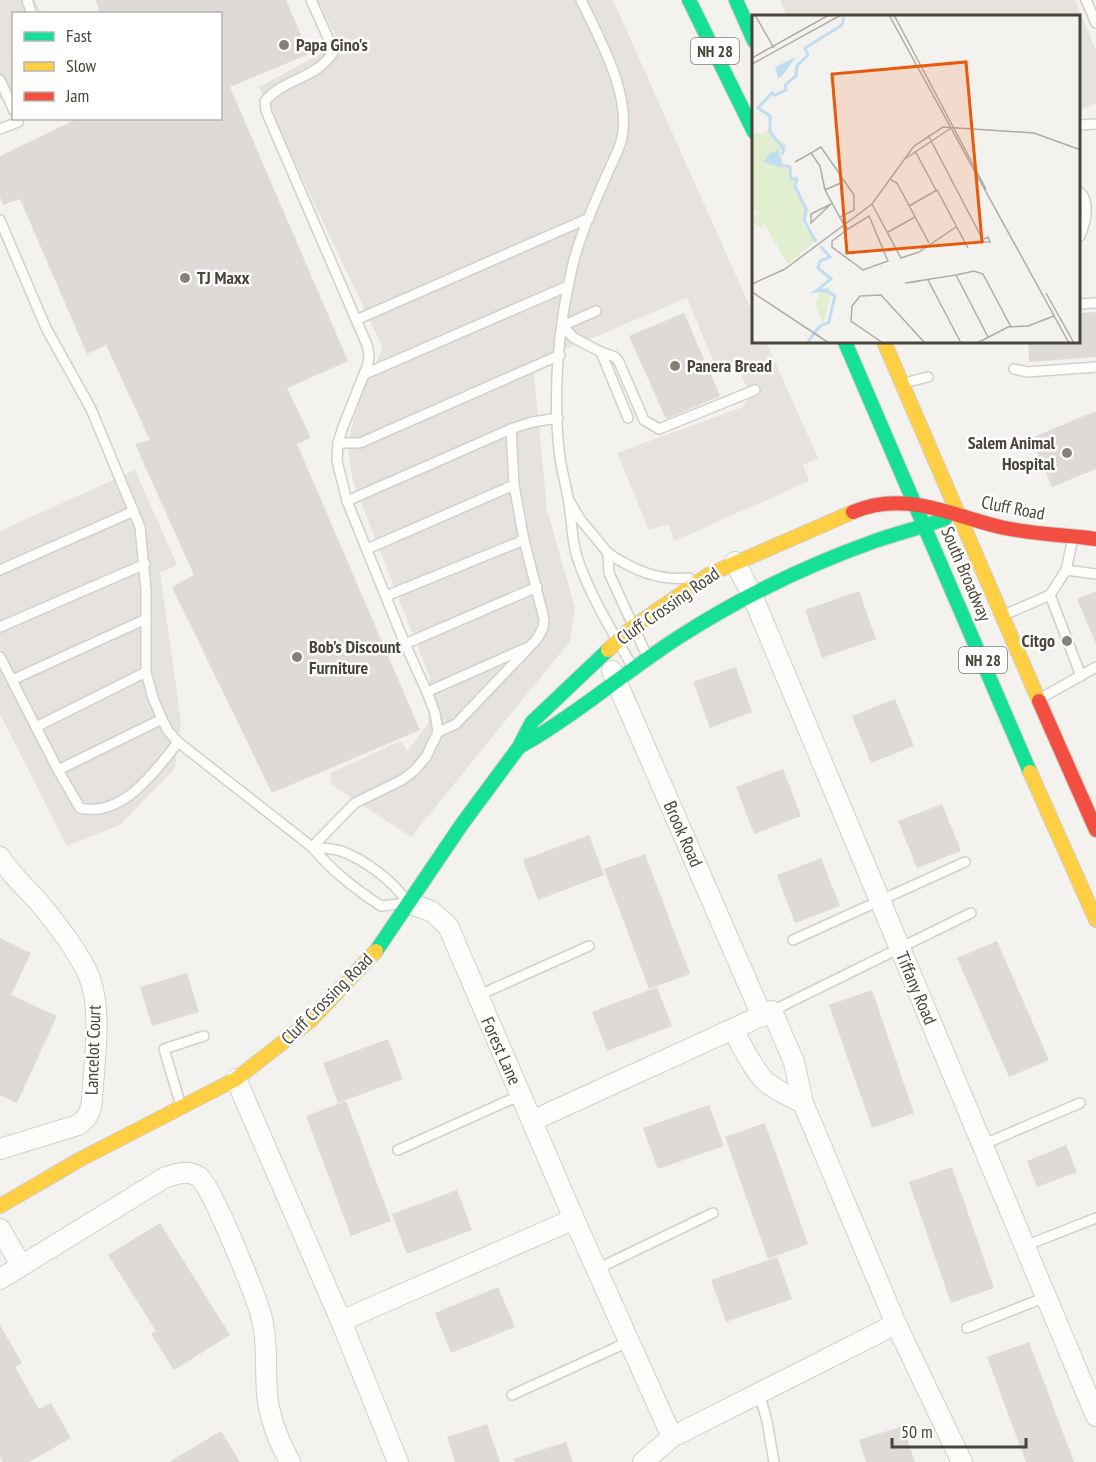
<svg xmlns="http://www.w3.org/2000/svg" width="1096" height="1462" viewBox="0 0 1096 1462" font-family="'PT Sans Narrow',sans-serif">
  <rect width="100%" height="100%" fill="#f4f2ee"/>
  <g fill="#e6e3df">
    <path d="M0,0H35L41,13L14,14L13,95L0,100Z"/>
    <path d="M317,0H613L754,316V342H766L818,458L803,465L809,481L674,541L669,524L649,530L617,453L743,407L750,395L735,360L717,370L687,298L533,363L547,510L575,608L570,641L411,837L332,785L330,773L401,741L407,751L428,724L430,678L353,482L347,443L362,391L383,348L259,87L340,43Z"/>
    <path d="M780,0H1075L1096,51V103L1080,110V16H787Z"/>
    <path d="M135,470L177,565L160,573L181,721L175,768L120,825L67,846L0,714V531Z"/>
  </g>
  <g fill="#dedbd6">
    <path d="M95,0H286L309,54L230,87L348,361L287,388L311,438L297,444L420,730L272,793L172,587L194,575L135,444L150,440L106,345L87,354L20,199L3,205L0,197V156L79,118H220V14H101Z"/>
    <path d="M1096,312V357L1029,362L1028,342H1080V313Z"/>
    <path d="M684,313L720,396L666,419L629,336Z"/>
    <path d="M1096,411V469L1052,487L1031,438Z"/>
    <path d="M859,591L876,639L822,658L805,610Z"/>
    <path d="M1096,591V644L1077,599Z"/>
    <path d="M736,667L752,712L710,728L693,682Z"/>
    <path d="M895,699L914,746L871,763L852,716Z"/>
    <path d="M783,769L801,816L754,834L736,787Z"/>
    <path d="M942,804L961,851L917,868L898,821Z"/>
    <path d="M589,835L604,875L538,900L523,860Z"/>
    <path d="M645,854L690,974L649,989L604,869Z"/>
    <path d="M821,858L840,906L795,923L777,875Z"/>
    <path d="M0,938L31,953L11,995L57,1016L17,1103L0,1095Z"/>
    <path d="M997,941L1049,1060L1009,1077L957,958Z"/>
    <path d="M187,973L199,1012L152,1026L140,987Z"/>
    <path d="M657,987L672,1026L607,1051L592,1012Z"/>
    <path d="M872,990L914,1113L872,1128L829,1005Z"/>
    <path d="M388,1039L403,1079L338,1103L323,1063Z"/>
    <path d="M346,1101L391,1221L351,1236L306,1116Z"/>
    <path d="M709,1105L724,1146L658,1169L643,1128Z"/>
    <path d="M765,1123L808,1244L768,1259L725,1137Z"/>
    <path d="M1066,1145L1077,1172L1037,1187L1027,1161Z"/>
    <path d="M952,1167L994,1288L951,1303L909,1182Z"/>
    <path d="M457,1190L472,1230L407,1254L392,1214Z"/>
    <path d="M160,1223L230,1335L174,1370L151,1334L156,1331L108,1255Z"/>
    <path d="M777,1257L792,1299L726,1322L711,1280Z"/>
    <path d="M498,1287L515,1327L451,1353L435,1313Z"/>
    <path d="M0,1325L22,1363L15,1367L39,1409L51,1403L71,1438L29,1462H3L0,1456Z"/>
    <path d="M1029,1342L1074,1462H1026L987,1357Z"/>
    <path d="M487,1424L500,1462H455L447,1437Z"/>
    <path d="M903,1426L915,1462H866L859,1440Z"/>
    <path d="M221,1431L240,1462H169Z"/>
    <path d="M566,1442L573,1462H515L514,1459Z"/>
  </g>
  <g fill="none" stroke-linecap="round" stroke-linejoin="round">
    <g stroke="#d2d0cb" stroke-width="12">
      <g id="lane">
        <path d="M27,0L32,14"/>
        <path d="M311,0L334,51C316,80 286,77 265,101L266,111L367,345L369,354L368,364L343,427L338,443L337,461L347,501L405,644L427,692L435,713L438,732L426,757L415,770L402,780L355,803L312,847"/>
        <path d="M581,0C600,40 633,97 621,142C617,154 610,167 605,179C593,207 580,235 573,264C558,326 552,396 560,458C562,472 566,485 568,498C572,518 571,537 577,557C590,596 612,631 632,666"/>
        <path d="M1086,0L1096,23"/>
        <path d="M0,80L14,111"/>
        <path d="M1080,125L1096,124"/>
        <path d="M0,129L18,122L17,118"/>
        <path d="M1080,192C1091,203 1085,224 1080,236"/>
        <path d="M0,220L46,328L91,409L140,527L146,590V672L153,698L162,719L168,731L178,742L312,847C333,872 354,888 381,906L408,903C394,882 366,860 341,851C332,848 321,848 312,847"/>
        <path d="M1080,304L1096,303"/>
        <path d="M596,311L562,326L574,338L601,352L628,418"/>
        <path d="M356,320L589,218"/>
        <path d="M601,352L615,357L619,362L644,420L659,429L755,390"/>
        <path d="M1014,369L1027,372L1096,367"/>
        <path d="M365,374L568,286"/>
        <path d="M904,383L928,377"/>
        <path d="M338,443H360L560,355"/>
        <path d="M347,501L511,429L532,422L558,418"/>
        <path d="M570,502L580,519L608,553L609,573L647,656"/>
        <path d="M367,549L514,485"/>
        <path d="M608,553C633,570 658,581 689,578"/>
        <path d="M0,570L134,511"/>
        <path d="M1066,570L1096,574"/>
        <path d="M1050,595L1081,676"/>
        <path d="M386,596L524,540"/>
        <path d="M1004,615L1050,595L1066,570L1073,538"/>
        <path d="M0,627L145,564"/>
        <path d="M405,644L537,587"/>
        <path d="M0,657L58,770L80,808C122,818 156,771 178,742"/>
        <path d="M12,680L146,619"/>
        <path d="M427,692L526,648"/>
        <path d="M1041,698L1096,667"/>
        <path d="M36,727L146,672"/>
        <path d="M438,732L456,724L537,639L543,628L544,619L524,540L514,485L511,429"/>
        <path d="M58,770L162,719"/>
        <path d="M793,940L965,862"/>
        <path d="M477,996L589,946"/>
        <path d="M772,1011L971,913"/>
        <path d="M181,1106L164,1049L204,1036"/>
        <path d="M982,1145L1080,1103"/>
        <path d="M398,1150L521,1095"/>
        <path d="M1025,1246L1096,1218"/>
        <path d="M597,1269L713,1213"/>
        <path d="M967,1328L1046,1297"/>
        <path d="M759,1393L767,1421L774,1462"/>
        <path d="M512,1395L628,1342"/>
      </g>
    </g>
    <g stroke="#d2d0cb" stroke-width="22">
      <g id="street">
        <path d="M735,562L752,595L1096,1416"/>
        <path d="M612,671L762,1016"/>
        <path d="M0,857C12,877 28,889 42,906C58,926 81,955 90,979C102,1011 94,1065 92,1099C91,1111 88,1118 78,1125L0,1149"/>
        <path d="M408,903L431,911L448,926L574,1219L672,1437"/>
        <path d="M733,1030C743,1047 752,1068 766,1082C777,1091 791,1097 803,1103"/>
        <path d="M236,1079L341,1321L398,1462"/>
        <path d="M532,1121L772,1011L794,1062L803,1103L896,1324L962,1462"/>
        <path d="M0,1229L21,1265"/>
        <path d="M0,1279L164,1178C175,1174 188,1169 199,1177C211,1184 258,1301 262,1319C268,1343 265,1368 267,1393C269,1418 278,1440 290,1462"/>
        <path d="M341,1321L574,1219"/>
        <path d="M643,1462L672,1437L896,1324"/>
      </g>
    </g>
    <g stroke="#d3cfc5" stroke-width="16">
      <g id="fast">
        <path d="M689,0L754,132"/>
        <path d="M736,0L754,41"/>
        <path d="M845,342L1030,772"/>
        <path d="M521,746C577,714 625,672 679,637C740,598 807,565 875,541C898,533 922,527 945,519"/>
        <path d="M376,951L462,824L519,747L532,722L608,650"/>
      </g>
    </g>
    <g stroke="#d3cfc5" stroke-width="16">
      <g id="slow">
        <path d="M884,342L1039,701"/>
        <path d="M608,650L633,627L708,575L853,512"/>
        <path d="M1030,772L1096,920"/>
        <path d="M0,1206L79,1160L236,1079L310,1021L376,951"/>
      </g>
    </g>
    <g stroke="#d3cfc5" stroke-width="16">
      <g id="jam">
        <path d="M853,512C905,490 950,515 1000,527C1031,534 1065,535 1096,539"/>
        <path d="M1039,701L1096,830"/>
      </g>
    </g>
    <use href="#lane" stroke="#fdfdfc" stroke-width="9"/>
    <use href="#street" stroke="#fdfdfc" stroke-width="20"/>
    <use href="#fast" stroke="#16e098" stroke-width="14"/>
    <use href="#slow" stroke="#ffcf43" stroke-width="14"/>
    <use href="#jam" stroke="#f24e42" stroke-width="14"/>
  </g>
  <g fill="#868178" stroke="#fff" stroke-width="2">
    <circle cx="284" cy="45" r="6"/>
    <circle cx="185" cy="278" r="6"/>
    <circle cx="675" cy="366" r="6"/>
    <circle cx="1067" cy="453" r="6"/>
    <circle cx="1067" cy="641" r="6"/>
    <circle cx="297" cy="657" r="6"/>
  </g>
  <g text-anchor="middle" stroke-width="5" stroke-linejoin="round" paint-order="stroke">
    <g fill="#fff" stroke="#817c74" stroke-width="1.5">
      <rect x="691" y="38" width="48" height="26" rx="4.5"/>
      <rect x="959" y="647" width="48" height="26" rx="4.5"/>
    </g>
    <g font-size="16" font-weight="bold" fill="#4b4439">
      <text x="715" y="57">NH 28</text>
      <text x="983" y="666">NH 28</text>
    </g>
    <g font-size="18" font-weight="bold" fill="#4b4439" stroke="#fff" text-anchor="start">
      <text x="296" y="51">Papa Gino's</text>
      <text x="197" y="284">TJ Maxx</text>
      <text x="687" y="372">Panera Bread</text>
      <text x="1055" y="449" text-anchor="end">Salem Animal<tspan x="1055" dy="21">Hospital</tspan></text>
      <text x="1055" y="647" text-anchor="end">Citgo</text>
      <text x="309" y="653">Bob's Discount<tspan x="309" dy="21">Furniture</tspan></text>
    </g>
    <g font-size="18" fill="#4b4439" stroke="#fff">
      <text transform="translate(1013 508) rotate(11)" y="6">Cluff Road</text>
      <text transform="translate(966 574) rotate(67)" y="6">South Broadway</text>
      <text transform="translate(668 606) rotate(-35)" y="6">Cluff Crossing Road</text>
      <text transform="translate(683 834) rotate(66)" y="6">Brook Road</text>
      <text transform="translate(916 988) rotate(67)" y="6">Tiffany Road</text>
      <text transform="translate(327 999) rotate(-45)" y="6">Cluff Crossing Road</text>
      <text transform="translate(93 1050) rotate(-88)" y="6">Lancelot Court</text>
      <text transform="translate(501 1051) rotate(66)" y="6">Forest Lane</text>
    </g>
  </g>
  <g transform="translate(752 15)">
    <rect width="328" height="328" fill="#f4f2ee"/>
    <path d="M14,115L35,130L28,137L32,149L40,154L39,163L46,161L43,170L57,195L54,205L49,206L63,226L36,249L10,206L11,214L0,207V199L7,200L0,193V117L11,119ZM77,272L79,279L71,309L63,290L68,276Z" fill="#e1eecf"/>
    <path d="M44,42L30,61L26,63L23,52ZM26,135L31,153L11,147L18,138Z" fill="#c0ddf1"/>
    <path fill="none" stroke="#c0ddf1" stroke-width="3" d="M30,140L32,134L18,117V101L6,93L20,78L23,80L34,75L33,70L44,61L45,51L56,40L53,33L90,10L92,2M31,150L38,152L39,164H45L43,171L54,194L52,205L64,227M55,328L68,311L77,307L83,281L74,275L64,276L79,264L66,253L68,246L78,242L68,231"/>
    <path fill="none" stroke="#b0aca6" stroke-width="1.5" d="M3,0L22,33M137,0L317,328M142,0L234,174M0,43L77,0M0,49L89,0M176,120L232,227H238L236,222L232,224M163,136L184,175M153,144L199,113M43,147L59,138M139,165L145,168L177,228M73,175L91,167M79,189L59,199V208L80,188M120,189L149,243L167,237L204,212M157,191L185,175L216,233M88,202L102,195V180L69,132L59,138L68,151L73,175L91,208L96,214L80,226V232L111,255L136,246L117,201L96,214M136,217L163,202M204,260L222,256L231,259L259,312M176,265L209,328M169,266L153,268L204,260L236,322M0,269L33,254L120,189L162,131L191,112L282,118L329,135M0,277L77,328M294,278L322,328M131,328L99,306L100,291L108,281L129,280L173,328M225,328L256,312L276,311L302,301"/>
    <path fill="#e8590c" fill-opacity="0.15" stroke="#e8590c" stroke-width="3" d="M214,47L230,227L95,238L80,59Z"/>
    <rect width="328" height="328" fill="none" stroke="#4b4439" stroke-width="3"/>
  </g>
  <rect x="12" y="12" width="210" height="108" fill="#ffffff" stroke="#b7b4b0" stroke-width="1.5"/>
  <rect x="24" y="32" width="30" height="9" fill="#16e098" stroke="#b7b4b0" stroke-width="1.5"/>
  <text x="66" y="42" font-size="18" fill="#4b4439">Fast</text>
  <rect x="24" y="62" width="30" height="9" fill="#ffcf43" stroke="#b7b4b0" stroke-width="1.5"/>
  <text x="66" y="72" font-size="18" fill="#4b4439">Slow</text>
  <rect x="24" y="92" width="30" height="9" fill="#f24e42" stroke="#b7b4b0" stroke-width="1.5"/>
  <text x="66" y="102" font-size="18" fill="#4b4439">Jam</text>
  <path d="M892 1438v9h134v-9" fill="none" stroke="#4b4439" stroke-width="3"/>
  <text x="901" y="1438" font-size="18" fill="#4b4439" stroke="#ffffff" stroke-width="4.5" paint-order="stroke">50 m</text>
</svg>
